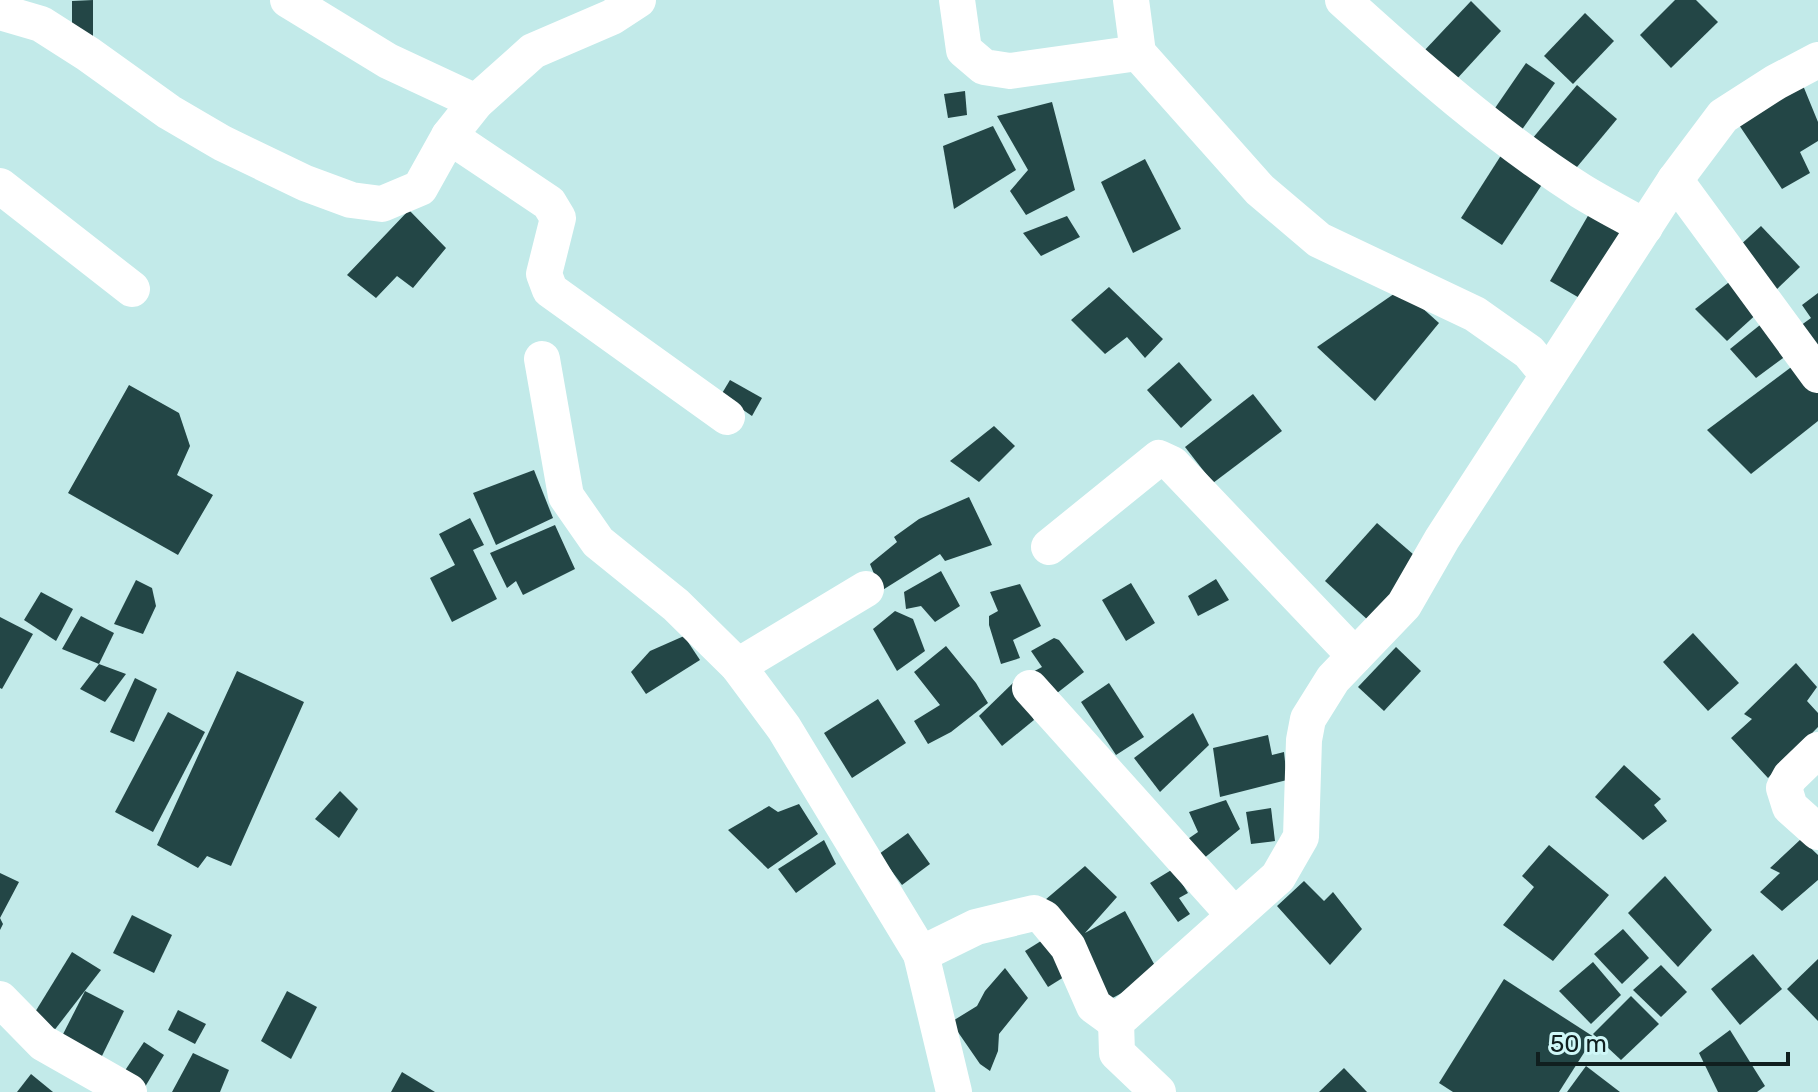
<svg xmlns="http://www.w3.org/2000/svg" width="1818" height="1092" viewBox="0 0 1818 1092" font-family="Rubik,sans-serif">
  <rect width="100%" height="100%" fill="#c2eae9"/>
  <g fill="#234646">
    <path d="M93,0V38H72V1Z"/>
    <path d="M1675,0H1696L1718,22L1671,68L1640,35Z"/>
    <path d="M1471,1L1501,31L1455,81L1423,52Z"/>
    <path d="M1585,13L1614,41L1573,84L1544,56Z"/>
    <path d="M1526,63L1555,83L1521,131L1493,111Z"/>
    <path d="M1802,83L1818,122V141L1800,152L1810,173L1782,189L1737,122Z"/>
    <path d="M1577,85L1617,119L1572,173L1532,139Z"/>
    <path d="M965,91L967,115L948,118L944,94Z"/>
    <path d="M1052,102L1075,190L1026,215L1010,191L1028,170L997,116Z"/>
    <path d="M993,126L1016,170L954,209L943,146Z"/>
    <path d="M1507,146L1549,174L1502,245L1461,218Z"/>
    <path d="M1145,159L1181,229L1133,253L1101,182Z"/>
    <path d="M409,210L446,248L413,288L397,276L376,298L347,275Z"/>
    <path d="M1589,214L1623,233L1583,300L1550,281Z"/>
    <path d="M1067,216L1080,237L1041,256L1023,233Z"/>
    <path d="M1761,226L1800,267L1776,290L1737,248Z"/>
    <path d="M1733,279L1760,311L1727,341L1695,309Z"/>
    <path d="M1109,287L1163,339L1145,358L1127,337L1105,354L1071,320Z"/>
    <path d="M1401,289L1439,323L1375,401L1317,347Z"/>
    <path d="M1818,293V364L1793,331L1811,318L1802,305Z"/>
    <path d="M1765,321L1790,353L1756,378L1730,349Z"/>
    <path d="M1179,362L1212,400L1181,428L1147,390Z"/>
    <path d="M1794,365L1818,390V421L1751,474L1707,430Z"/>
    <path d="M730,380L762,398L752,416L721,395Z"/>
    <path d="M129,385L179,413L190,446L177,475L213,495L178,555L68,493Z"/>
    <path d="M1253,394L1282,431L1213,483L1185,447Z"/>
    <path d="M994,426L1015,446L979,482L950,461Z"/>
    <path d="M534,470L553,518L496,545L473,493Z"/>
    <path d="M969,497L992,545L945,561L940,554L881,591L870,564L897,542L894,537L919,519Z"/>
    <path d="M470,518L484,545L473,550L497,599L452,622L430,578L455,565L439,534Z"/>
    <path d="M1377,523L1421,561L1369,621L1325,581Z"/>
    <path d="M555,525L575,569L523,595L516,581L507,588L490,553Z"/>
    <path d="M941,571L960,606L935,622L921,606L906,609L904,592Z"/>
    <path d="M1216,579L1229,600L1198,616L1188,596Z"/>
    <path d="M136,580L152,588L156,606L143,634L114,624Z"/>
    <path d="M1131,583L1155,623L1126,641L1102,600Z"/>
    <path d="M1020,584L1041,626L1013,640L1020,658L1001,664L989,625V616L998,611L990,592Z"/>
    <path d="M41,592L73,609L56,641L24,620Z"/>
    <path d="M895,611L913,619L925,651L897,671L873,629Z"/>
    <path d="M81,616L114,633L99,664L62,649Z"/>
    <path d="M0,617L33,634L2,689L0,688Z"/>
    <path d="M1693,633L1739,683L1708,711L1663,662Z"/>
    <path d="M684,636L700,660L646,694L631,672L650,651Z"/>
    <path d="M1054,638L1059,640L1084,672L1052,697L1027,675L1042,667L1031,651Z"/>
    <path d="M946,646L976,683L988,703L951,732L928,744L914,721L940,705L914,672Z"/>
    <path d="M1396,647L1421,671L1384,711L1358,687Z"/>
    <path d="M1796,663L1817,687L1807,701L1818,713V727L1768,778L1731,738L1752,719L1744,714Z"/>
    <path d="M99,664L126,674L105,702L80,689Z"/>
    <path d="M237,671L304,702L231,866L207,856L198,868L157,845Z"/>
    <path d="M135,678L157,689L134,742L110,732Z"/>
    <path d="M1015,681L1034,720L1002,746L979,716Z"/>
    <path d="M1109,683L1144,737L1116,755L1081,702Z"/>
    <path d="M878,699L906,743L852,778L824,733Z"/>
    <path d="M168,712L205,732L153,832L115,812Z"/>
    <path d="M1193,713L1209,745L1160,792L1134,758Z"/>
    <path d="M1268,735L1272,755L1284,752L1287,780L1220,797L1213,748Z"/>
    <path d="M1624,765L1661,799L1654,805L1667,821L1643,840L1595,797Z"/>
    <path d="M340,791L358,809L339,838L315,819Z"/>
    <path d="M1226,800L1240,829L1203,859L1182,843L1198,832L1189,812Z"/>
    <path d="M799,804L818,834L768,869L728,830L769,806L778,812Z"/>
    <path d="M1271,808L1275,841L1251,844L1246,812Z"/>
    <path d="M908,833L930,864L902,885L879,854Z"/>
    <path d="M1801,839L1818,855V880L1782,911L1760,892L1780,873L1770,868Z"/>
    <path d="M824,840L836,864L796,893L778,869Z"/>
    <path d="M1549,845L1609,895L1553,961L1503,925L1534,887L1522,876Z"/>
    <path d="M1085,866L1117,897L1085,933L1125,911L1159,973L1107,1001L1045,900Z"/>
    <path d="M1173,869L1188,893L1179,898L1190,914L1178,922L1150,883Z"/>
    <path d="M0,873L19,882L0,918L3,924L0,930Z"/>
    <path d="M1665,876L1712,930L1678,967L1628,913Z"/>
    <path d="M1304,881L1324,901L1333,892L1362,929L1330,965L1277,906Z"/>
    <path d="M132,915L172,935L154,973L113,953Z"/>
    <path d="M1623,929L1649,958L1622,984L1594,954Z"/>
    <path d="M1049,936L1072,972L1048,987L1025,951Z"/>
    <path d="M72,952L101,970L53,1032L32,1017Z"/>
    <path d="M1753,954L1782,989L1740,1025L1711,989Z"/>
    <path d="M1818,959V1021L1787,989Z"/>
    <path d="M1593,962L1621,995L1591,1024L1559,991Z"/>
    <path d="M1661,965L1687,992L1661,1017L1633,990Z"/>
    <path d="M1005,968L1028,998L999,1034L998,1051L990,1071L980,1064L951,1022L977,1006L985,991Z"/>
    <path d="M1504,979L1594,1037L1559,1092H1453L1439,1083Z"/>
    <path d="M85,991L124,1011L99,1062L59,1042Z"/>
    <path d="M287,991L317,1007L291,1059L261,1041Z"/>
    <path d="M1631,996L1659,1024L1621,1060L1593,1034Z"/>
    <path d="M178,1010L206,1024L195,1044L168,1030Z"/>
    <path d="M1730,1030L1765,1086L1757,1092H1718L1699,1053Z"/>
    <path d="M144,1042L164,1055L142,1092L118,1081Z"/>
    <path d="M193,1053L229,1070L220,1092H172Z"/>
    <path d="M1586,1066L1620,1092H1567Z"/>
    <path d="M1344,1068L1367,1092H1319Z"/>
    <path d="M402,1072L435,1092H391Z"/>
    <path d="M31,1074L53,1092H17Z"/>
  </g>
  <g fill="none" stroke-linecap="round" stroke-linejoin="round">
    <g stroke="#fff" stroke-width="36">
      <path d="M288,0L388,61L476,102"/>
      <path d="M957,0L964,50L984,67L1010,71L1138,53"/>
      <path d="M1131,0L1138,53L1260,190L1319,240L1475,314L1529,352L1548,375"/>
      <path d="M1343,0C1418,68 1495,136 1581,191C1602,204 1624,215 1645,227"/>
      <path d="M0,12L41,24L88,54L169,112L222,143L305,183L351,200L382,204L420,188L449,136L476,102L533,51L612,17L638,0"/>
      <path d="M449,136L549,203L558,218L544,274L550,290L727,417"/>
      <path d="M1675,180L1818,375"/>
      <path d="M0,186L132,289"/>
      <path d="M542,359L566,496L598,542L676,605L738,666L784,728L921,954L954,1092"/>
      <path d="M1049,547L1159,458L1172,464L1355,656"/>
      <path d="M738,666L866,589"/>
      <path d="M1030,688L1234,915"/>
      <path d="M1818,750L1790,777L1784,788L1790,807L1818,832"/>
      <path d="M921,954L976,927L1034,913L1044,918L1068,947L1094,1006L1116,1022"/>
      <path d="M0,999L43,1043L129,1092"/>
      <path d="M1158,1092L1117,1053L1116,1022L1278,877L1301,837L1304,740L1308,719L1333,679L1404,605L1442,539L1675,180L1723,116L1776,82L1818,60"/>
    </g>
  </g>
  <path d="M1538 1052v12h250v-12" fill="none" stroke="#101f1f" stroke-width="4"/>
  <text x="1550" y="1052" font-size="24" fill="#101f1f" stroke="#cff7f7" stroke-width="6" paint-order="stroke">50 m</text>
</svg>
